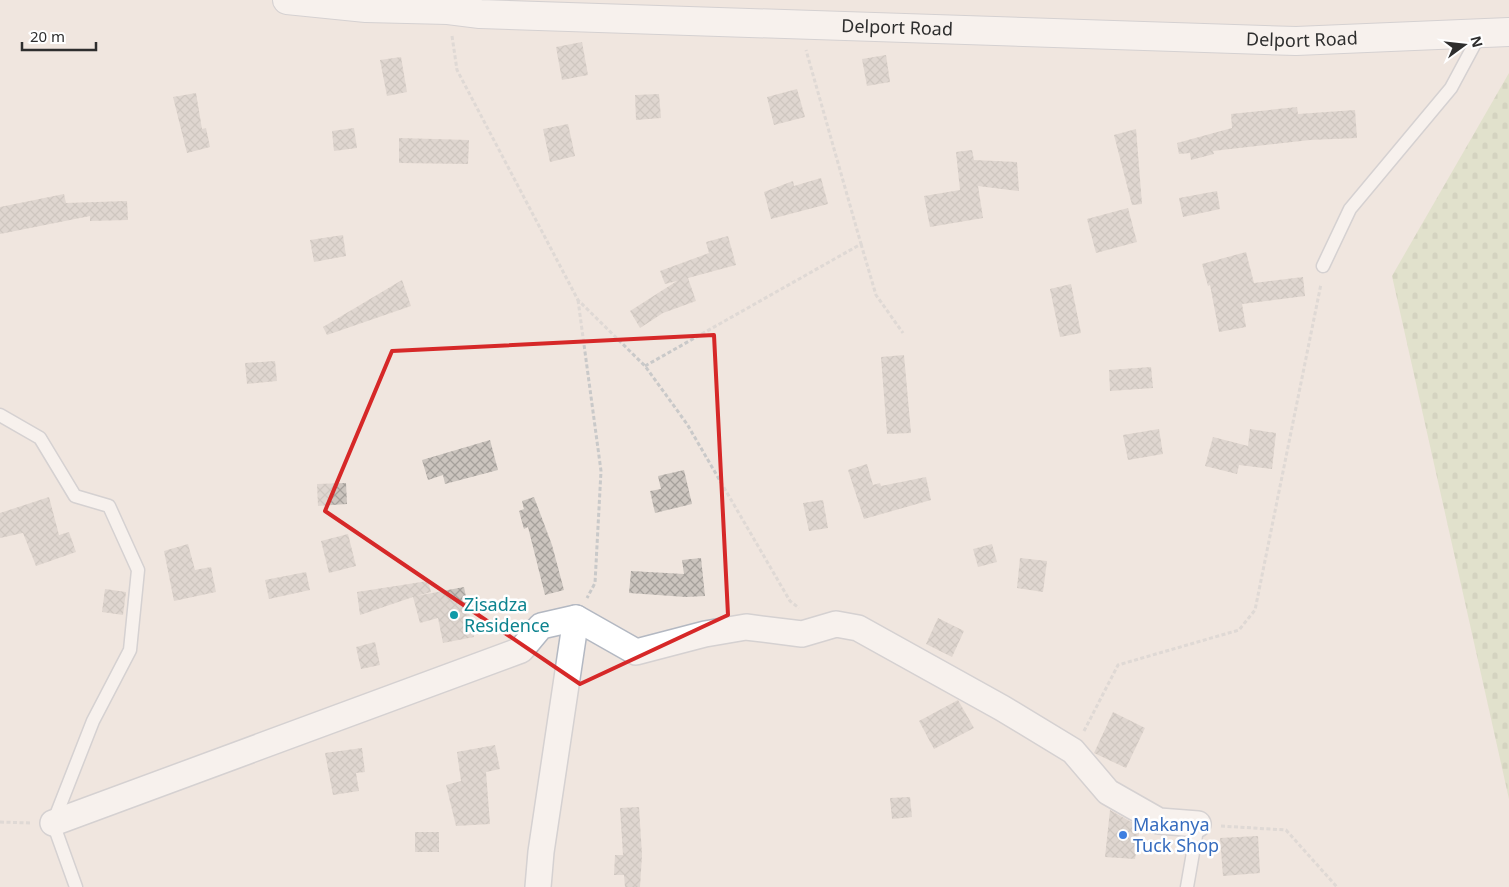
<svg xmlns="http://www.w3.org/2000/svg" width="1509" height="887" viewBox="0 0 1509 887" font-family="'Noto Sans',sans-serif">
  <defs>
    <pattern id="cemetery-stones" width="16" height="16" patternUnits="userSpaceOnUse" patternTransform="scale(1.25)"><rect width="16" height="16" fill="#cedbb5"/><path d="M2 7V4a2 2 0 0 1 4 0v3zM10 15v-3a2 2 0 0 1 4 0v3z" fill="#b1bc9c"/></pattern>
    <pattern id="building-cross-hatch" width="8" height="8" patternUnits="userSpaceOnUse" patternTransform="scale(1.25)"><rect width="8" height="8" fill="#cbc4be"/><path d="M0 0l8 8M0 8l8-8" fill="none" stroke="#a5a09b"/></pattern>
  </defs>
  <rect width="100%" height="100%" fill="#f0e6df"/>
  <path fill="url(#cemetery-stones)" d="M1509,73V799L1392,276Z"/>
  <g fill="url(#building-cross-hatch)">
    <path d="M582,42L588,75L562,80L556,47Z"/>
    <path d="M886,55L890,82L867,86L862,59Z"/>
    <path d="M401,57L407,92L387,96L380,60Z"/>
    <path d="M797,89L805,117L774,125L767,97Z"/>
    <path d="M196,93L202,129L206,128L210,147L187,153L173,97Z"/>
    <path d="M659,94L661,118L636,120L635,95Z"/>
    <path d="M1297,107L1298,114L1355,110L1357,138L1310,140L1213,151L1214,154L1191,160L1190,153L1179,154L1177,143L1232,128L1231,114Z"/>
    <path d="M568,124L575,156L550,162L543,129Z"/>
    <path d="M354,128L357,148L334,151L332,131Z"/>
    <path d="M1136,129L1142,204L1132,205L1114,135Z"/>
    <path d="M399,138L469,140L468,164L399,163Z"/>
    <path d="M972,150L974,160L1017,162L1019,191L978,186L983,218L930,227L924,196L960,190L956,152Z"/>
    <path d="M821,178L828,204L771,219L764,192L793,181L794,186Z"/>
    <path d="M1217,191L1220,209L1183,217L1179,198Z"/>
    <path d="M64,194L66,203L127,201L128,220L90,221V216L0,234V207Z"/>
    <path d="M1128,208L1137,242L1096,253L1087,219Z"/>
    <path d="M343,235L346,256L314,262L310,240Z"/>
    <path d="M728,236L736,265L688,278L696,301L663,313L640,328L630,311L677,281L665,284L660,271L709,253L706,242Z"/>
    <path d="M1246,252L1254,283L1303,277L1305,296L1242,304L1246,327L1219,332L1210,285L1208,286L1202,264Z"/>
    <path d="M402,280L411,306L327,335L323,327Z"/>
    <path d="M1071,284L1081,333L1060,337L1050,289Z"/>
    <path d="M904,355L911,433L887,434L881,357Z"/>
    <path d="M275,361L277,381L247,384L245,363Z"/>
    <path d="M1151,367L1153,388L1110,391L1109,370Z"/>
    <path d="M1159,429L1163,454L1128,460L1123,435Z"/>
    <path d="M1250,429L1276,433L1272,469L1239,465L1237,474L1205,466L1213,437L1248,446Z"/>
    <path d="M490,440L498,470L445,484L443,475L428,480L422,460Z"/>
    <path d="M867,464L873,485L880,483L881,486L926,477L931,500L864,519L848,470Z"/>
    <path d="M684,470L692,504L655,513L650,491L661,489L658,476Z"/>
    <path d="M346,483L347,504L318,506L317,484Z"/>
    <path d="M49,497L59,535L69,532L76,552L36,566L23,533L0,538V513Z"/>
    <path d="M534,497L552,545L564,590L545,595L528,527L524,529L519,511L524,509L522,501Z"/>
    <path d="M823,500L828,528L809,531L803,503Z"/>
    <path d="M348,534L356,566L329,573L321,541Z"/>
    <path d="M188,544L195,570L211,567L216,592L174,601L164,551Z"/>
    <path d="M992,544L997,562L978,567L973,549Z"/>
    <path d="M701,558L705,596L686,597L629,593L631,571L684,574L682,560Z"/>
    <path d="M1020,558L1047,561L1043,592L1017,588Z"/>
    <path d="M306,572L310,590L269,599L265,580Z"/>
    <path d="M428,581L431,592L416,596L464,587L474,637L443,643L438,618L420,623L413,597L360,615L357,592Z"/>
    <path d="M105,589L126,592L123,615L102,612Z"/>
    <path d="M938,618L964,631L952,657L926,644Z"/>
    <path d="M375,642L380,665L361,669L356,647Z"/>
    <path d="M958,700L974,728L934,749L919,721Z"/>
    <path d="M1113,712L1145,728L1126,768L1094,753Z"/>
    <path d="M495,745L500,769L486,772L490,824L456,826L446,785L461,781L457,752Z"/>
    <path d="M362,748L365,772L356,773L359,791L333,795L325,753Z"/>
    <path d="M910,797L912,817L892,819L890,798Z"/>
    <path d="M639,807L642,855L640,887H625L624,875H614L615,855H623L620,808Z"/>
    <path d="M1110,810L1140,827L1135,859L1105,857Z"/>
    <rect x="415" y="832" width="24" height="20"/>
    <path d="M1258,836L1260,873L1223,876L1220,838Z"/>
  </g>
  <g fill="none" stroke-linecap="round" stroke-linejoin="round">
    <g stroke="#b3b8c2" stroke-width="15">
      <g id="lane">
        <path d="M1323,266L1350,209L1451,88L1480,34"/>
        <path d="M0,415L40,438L75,496L109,506L138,570L130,650L93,721L53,823L76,887"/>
        <path d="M1187,887L1198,824"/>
      </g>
    </g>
    <g stroke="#b3b8c2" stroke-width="28">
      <g id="street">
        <path d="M53,823L521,650L541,626L576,618L636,652L705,634L746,627L802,634L836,624L858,628L1002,708L1073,751L1108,792L1159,821L1198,824"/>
        <path d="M538,887L541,852L576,618"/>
      </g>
    </g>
    <g stroke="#b3b8c2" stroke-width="30">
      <g id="secondary">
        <path id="s1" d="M287,0L366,8L448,10L480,14L1296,41L1509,32"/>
      </g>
    </g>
    <g stroke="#c9c9c9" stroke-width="3" stroke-dasharray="4 2.5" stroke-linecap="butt">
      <path d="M452,36L457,70L578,300L645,366L687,424L790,601L799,608"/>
      <path d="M861,244L876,295L903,333"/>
      <path d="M578,300L601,471L595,583L587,598"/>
      <path d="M645,366L861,244L806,50"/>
      <path d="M1084,731L1118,665L1239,630L1255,610L1321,284"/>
      <path d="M0,822L30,823"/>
      <path d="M1221,826L1286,830L1337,887"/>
    </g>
    <use href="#lane" stroke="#fff" stroke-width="12"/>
    <use href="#street" stroke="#fff" stroke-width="25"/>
    <use href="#secondary" stroke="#fff" stroke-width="28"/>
  </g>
  <path d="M0 0H1509V887H0ZM714,335L728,615L580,684L325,511L392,351Z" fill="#f0e6df" fill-opacity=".55" fill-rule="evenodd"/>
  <path fill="none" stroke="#d62828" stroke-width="4" stroke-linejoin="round" d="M714,335L728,615L580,684L325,511L392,351Z"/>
  <circle fill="#0f9aa8" stroke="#fff" stroke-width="2" cx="454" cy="615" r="5"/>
  <circle fill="#3f7fe0" stroke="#fff" stroke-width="2" cx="1123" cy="835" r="5"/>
  <g text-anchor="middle" stroke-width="5" stroke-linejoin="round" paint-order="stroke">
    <g font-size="18" fill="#2e2e2e" stroke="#fff">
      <text dy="6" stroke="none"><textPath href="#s1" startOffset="611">Delport Road</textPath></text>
      <text dy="6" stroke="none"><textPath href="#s1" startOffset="1016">Delport Road</textPath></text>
    </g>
    <g font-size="18" fill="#0d838f" stroke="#fff" text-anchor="start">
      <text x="464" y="611">Zisadza<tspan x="464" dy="21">Residence</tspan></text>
    </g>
    <g font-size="18" fill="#366cbe" stroke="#fff" text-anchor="start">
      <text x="1133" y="831">Makanya<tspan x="1133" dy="21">Tuck Shop</tspan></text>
    </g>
  </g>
  <g transform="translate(1464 45) rotate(75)" stroke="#ffffff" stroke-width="4" paint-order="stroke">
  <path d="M0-4L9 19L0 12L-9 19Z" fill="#2e2e2e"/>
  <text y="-8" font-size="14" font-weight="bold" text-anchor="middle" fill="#2e2e2e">N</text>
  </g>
  <path d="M22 42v8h74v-8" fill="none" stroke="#2e2e2e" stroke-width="2.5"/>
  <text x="30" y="42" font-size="15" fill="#2e2e2e" stroke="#ffffff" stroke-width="4" paint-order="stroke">20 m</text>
</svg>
